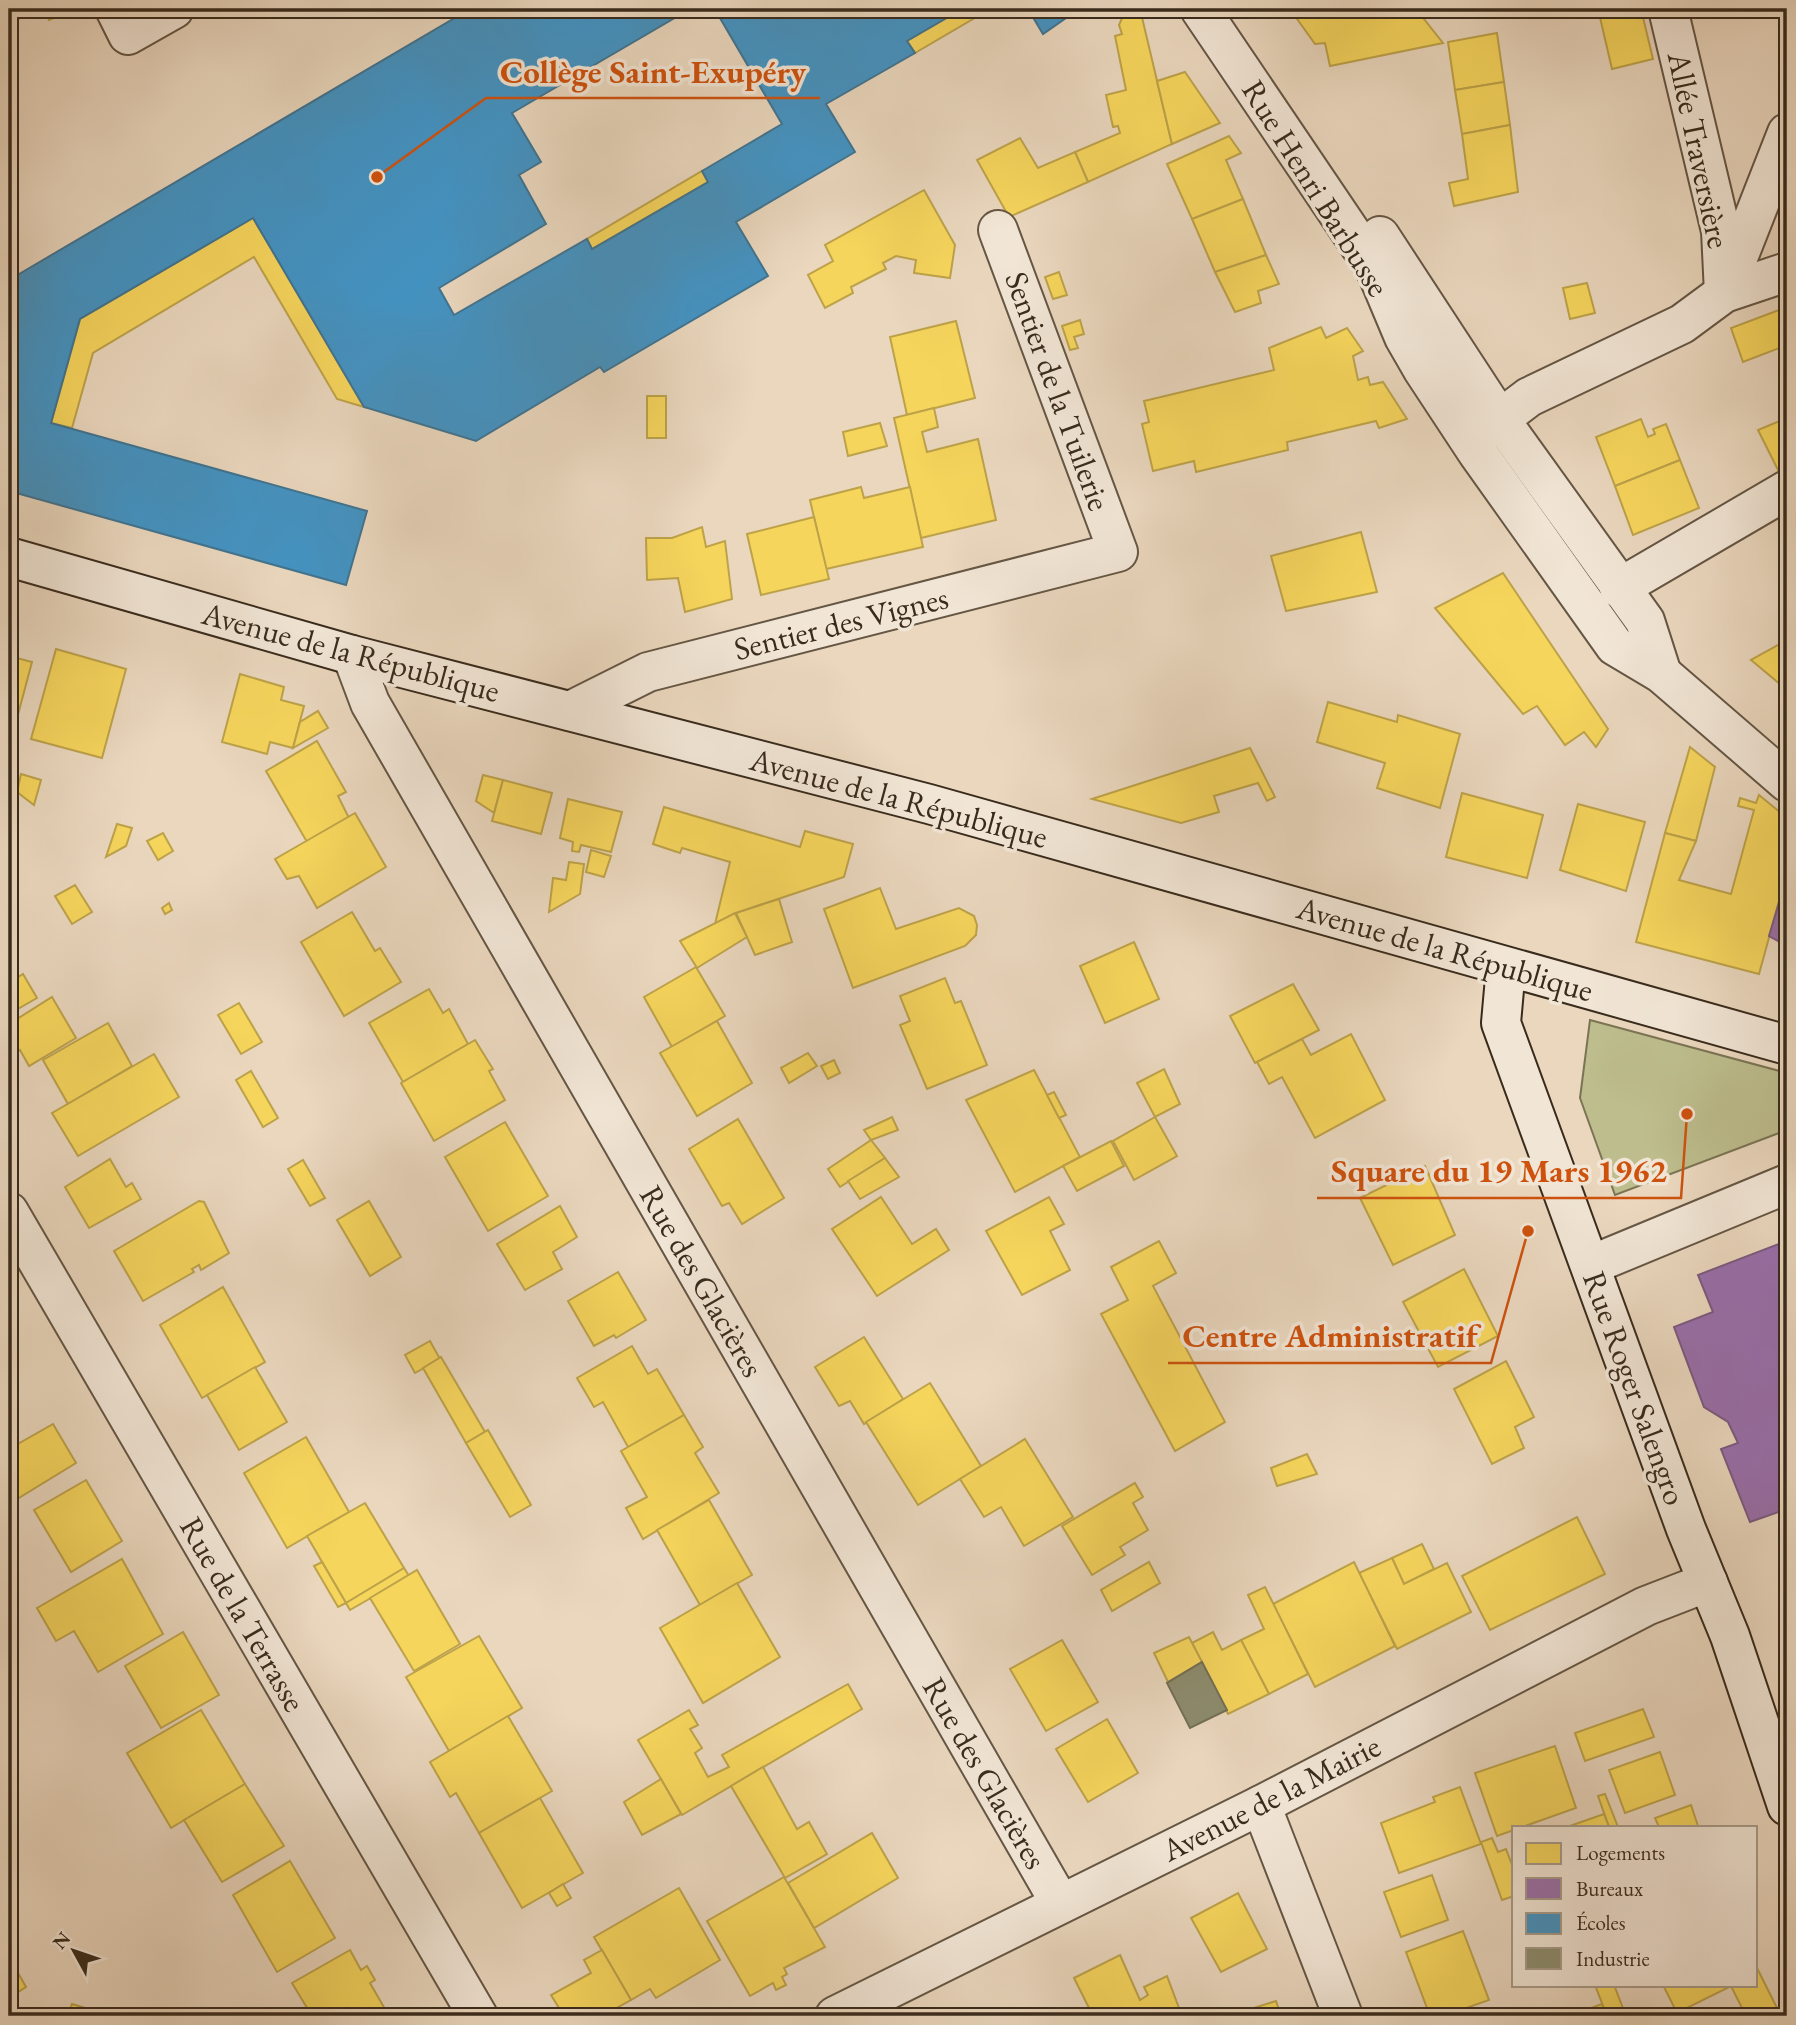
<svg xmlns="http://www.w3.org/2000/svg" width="1796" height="2025" viewBox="0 0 1796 2025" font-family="'EB Garamond',serif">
  <rect width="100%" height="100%" fill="#ead7be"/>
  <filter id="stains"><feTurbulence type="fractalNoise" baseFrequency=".00286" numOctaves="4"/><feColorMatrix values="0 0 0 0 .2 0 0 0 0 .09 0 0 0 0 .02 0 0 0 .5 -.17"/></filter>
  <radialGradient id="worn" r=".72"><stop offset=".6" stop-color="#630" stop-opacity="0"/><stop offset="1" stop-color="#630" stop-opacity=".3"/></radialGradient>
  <path fill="#bdbd8d" stroke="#7b7454" stroke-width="2" d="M1590,1020L1787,1073V1130L1615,1195L1580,1098Z"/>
  <g fill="#f6d55c" stroke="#bda249" stroke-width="2">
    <path d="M9,9H41L9,23Z"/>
    <path d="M43,9H74L49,20Z"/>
    <path d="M452,9H470L456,16Z"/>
    <path d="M962,9H990L915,53L907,41Z"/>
    <path d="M1126,9H1140L1172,144L1088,182L1075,152L1120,133L1118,126L1113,127L1106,95L1126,90L1115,36L1122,34L1119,25Z"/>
    <path d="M1290,9H1416L1443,43L1330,66L1325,43L1315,44Z"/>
    <path d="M1598,9H1641L1653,59L1612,69Z"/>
    <path d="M1497,33L1504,82L1455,90L1448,42Z"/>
    <path d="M1185,72L1220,123L1172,144L1157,81Z"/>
    <path d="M1504,82L1510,125L1462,134L1455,90Z"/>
    <path d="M1510,125L1518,192L1454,206L1449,183L1468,179L1462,134Z"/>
    <path d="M1229,136L1241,153L1226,160L1243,199L1192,219L1167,164Z"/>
    <path d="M1020,138L1038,168L1075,152L1088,182L1009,217L977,160Z"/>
    <path d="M702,171L708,182L592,249L587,239Z"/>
    <path d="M924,190L955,245L950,278L914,273L916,260L896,256L883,263L886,269L851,287L853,293L825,308L808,275L833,261L825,245Z"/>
    <path d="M1243,199L1266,255L1215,272L1192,219Z"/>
    <path d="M253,218L364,407L337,399L254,257L93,353L72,428L51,423L80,319Z"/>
    <path d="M1266,255L1279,284L1258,291L1261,303L1235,312L1215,272Z"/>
    <path d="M1059,272L1067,295L1053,299L1045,277Z"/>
    <path d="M1587,283L1595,313L1570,319L1563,288Z"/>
    <path d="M1787,307V345L1743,362L1731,328Z"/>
    <path d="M1080,320L1084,334L1074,337L1078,348L1070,350L1062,326Z"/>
    <path d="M956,321L975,398L907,415L890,337Z"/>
    <path d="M1321,327L1326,338L1347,328L1363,351L1353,356L1358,380L1368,377L1370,385L1383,382L1407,419L1379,428L1376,421L1287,442L1288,450L1196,472L1194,461L1153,471L1142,424L1149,422L1144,401L1274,370L1269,348Z"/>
    <rect x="647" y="396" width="19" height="42"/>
    <path d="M934,408L938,427L922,432L927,452L978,439L996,520L921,538L894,418Z"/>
    <path d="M1787,418V472L1781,476L1758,430Z"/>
    <path d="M1641,419L1648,437L1655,434L1653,429L1666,424L1680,460L1615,486L1596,437Z"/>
    <path d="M880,423L887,446L848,456L843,432Z"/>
    <path d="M1680,460L1699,508L1633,535L1615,486Z"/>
    <path d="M861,487L864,498L910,487L923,547L826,569L810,500Z"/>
    <path d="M814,517L829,579L761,595L747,534Z"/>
    <path d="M702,527L706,547L725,541L732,599L685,612L678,578L647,580L646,538H672Z"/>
    <path d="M1361,532L1377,592L1286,611L1271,556Z"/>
    <path d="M1503,573L1608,729L1596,747L1584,732L1565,745L1537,706L1523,714L1435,608Z"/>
    <path d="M1787,640V690L1751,660Z"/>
    <path d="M56,649L126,669L102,758L31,739Z"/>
    <path d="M9,656L32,662L16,722L9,720Z"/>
    <path d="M240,674L284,687L281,700L304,706L293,748L270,742L267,754L222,742Z"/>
    <path d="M1328,702L1397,722L1398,715L1460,734L1440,808L1377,788L1385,763L1317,742Z"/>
    <path d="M318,711L328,728L293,748L300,722Z"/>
    <path d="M317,741L346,792L338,796L349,818L307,842L266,771Z"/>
    <path d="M1690,747L1715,767L1696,841L1665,833Z"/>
    <path d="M1250,748L1275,797L1267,801L1258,783L1214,796L1219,812L1181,823L1092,799Z"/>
    <path d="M21,774L41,780L34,805L17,792Z"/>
    <path d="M483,775L503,780L494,813L476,801Z"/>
    <path d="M503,780L552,793L541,834L492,821Z"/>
    <path d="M1462,793L1543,815L1527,878L1446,857Z"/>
    <path d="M1759,795L1787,818V872L1759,974L1636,942L1665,833L1696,841L1679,880L1731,894L1754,810L1738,806L1740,798L1756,803Z"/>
    <path d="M568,799L622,812L611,852L581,845L579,852L572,851L573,842L560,838Z"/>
    <path d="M1578,804L1645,822L1626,891L1560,870Z"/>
    <path d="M664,807L800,847L805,831L853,844L844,877L736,913L715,924L730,862L682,848L680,853L653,844Z"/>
    <path d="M355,813L386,867L317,908L299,876L287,879L275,859Z"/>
    <path d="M117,824L132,828L126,846L106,857Z"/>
    <path d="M163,833L173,851L158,860L147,841Z"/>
    <path d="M591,850L611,856L604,877L586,872Z"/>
    <path d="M569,862L584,864L580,894L549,912L553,878L566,880Z"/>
    <path d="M75,885L92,912L72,924L55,896Z"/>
    <path d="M880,888L896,929L959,908L974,916L977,925L976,935L965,946L853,988L824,909Z"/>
    <path d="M779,899L792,942L755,955L736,913Z"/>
    <path d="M169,903L172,910L165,914L162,908Z"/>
    <path d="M352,912L375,951L380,948L401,982L344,1016L301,942Z"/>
    <path d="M735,913L747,937L697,968L680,941Z"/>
    <path d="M1134,942L1159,999L1105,1023L1080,966Z"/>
    <path d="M696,967L725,1016L672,1047L644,997Z"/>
    <path d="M23,974L37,998L9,1014V983Z"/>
    <path d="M945,978L955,1003L961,1001L987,1065L927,1089L900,1025L910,1021L900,996Z"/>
    <path d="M1293,984L1319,1030L1255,1063L1230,1016Z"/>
    <path d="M429,989L443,1013L449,1009L468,1044L403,1082L369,1023Z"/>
    <path d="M52,997L76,1038L29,1066L20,1050L11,1056L9,1053V1024Z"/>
    <path d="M239,1003L262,1042L241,1054L218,1015Z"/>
    <path d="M717,1021L752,1083L697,1116L660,1053Z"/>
    <path d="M108,1023L132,1066L68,1104L43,1060Z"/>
    <path d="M1351,1034L1385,1100L1315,1138L1282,1077L1269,1084L1257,1062L1302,1039L1311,1055Z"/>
    <path d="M475,1040L493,1069L489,1071L505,1100L434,1141L401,1083Z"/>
    <path d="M808,1053L817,1066L789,1083L781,1068Z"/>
    <path d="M154,1054L179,1097L78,1156L52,1113Z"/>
    <path d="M834,1060L840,1073L828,1079L821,1066Z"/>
    <path d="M1164,1069L1180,1104L1155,1117L1137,1083Z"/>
    <path d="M1034,1070L1080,1157L1015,1192L966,1100Z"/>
    <path d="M251,1071L278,1118L263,1127L236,1080Z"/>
    <path d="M1054,1092L1066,1115L1059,1118L1047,1095Z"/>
    <path d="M892,1117L898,1130L871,1140L864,1130Z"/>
    <path d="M1155,1117L1177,1156L1134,1180L1113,1141Z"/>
    <path d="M738,1119L784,1198L742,1224L729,1203L722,1206L689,1149Z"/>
    <path d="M505,1122L548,1196L488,1231L445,1157Z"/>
    <path d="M871,1140L885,1158L840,1187L828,1169Z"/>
    <path d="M1111,1141L1124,1166L1077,1191L1063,1166Z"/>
    <path d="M885,1158L899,1177L860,1199L848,1181Z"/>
    <path d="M110,1159L126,1187L132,1183L141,1199L89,1228L65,1187Z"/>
    <path d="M303,1160L325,1198L310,1206L288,1169Z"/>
    <path d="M1425,1166L1455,1235L1393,1265L1360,1198Z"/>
    <path d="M881,1197L912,1244L936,1229L949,1250L877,1296L832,1229Z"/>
    <path d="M1049,1197L1064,1224L1050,1231L1070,1270L1022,1295L986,1231Z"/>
    <path d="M199,1201L204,1202L229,1253L201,1270L199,1265L192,1269L194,1272L143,1301L114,1251Z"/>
    <path d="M369,1201L401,1257L370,1276L337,1220Z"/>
    <path d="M560,1206L577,1237L553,1252L562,1269L525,1290L497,1244Z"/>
    <path d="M1159,1241L1176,1273L1153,1286L1225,1422L1175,1451L1101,1314L1128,1300L1111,1267Z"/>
    <path d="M1464,1269L1498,1336L1438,1367L1403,1302Z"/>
    <path d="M618,1272L646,1320L616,1338L614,1335L594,1346L568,1301Z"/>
    <path d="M223,1287L265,1362L202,1398L160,1325Z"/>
    <path d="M864,1337L903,1399L864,1424L850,1401L839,1406L815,1367Z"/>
    <path d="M430,1341L440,1359L415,1373L405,1355Z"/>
    <path d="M632,1346L648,1374L657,1369L684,1415L628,1447L603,1402L594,1407L577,1378Z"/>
    <path d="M441,1357L485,1432L466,1443L423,1368Z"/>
    <path d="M1506,1361L1534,1417L1515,1427L1524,1448L1492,1464L1454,1389Z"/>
    <path d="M255,1367L287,1422L239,1450L207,1395Z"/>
    <path d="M930,1383L981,1466L918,1505L866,1422Z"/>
    <path d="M684,1415L703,1447L695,1453L719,1493L643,1539L626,1508L647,1497L621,1451Z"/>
    <path d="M53,1424L76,1463L9,1504V1449Z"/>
    <path d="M488,1430L531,1505L510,1517L466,1443Z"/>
    <path d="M306,1437L349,1512L287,1548L244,1473Z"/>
    <path d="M1025,1439L1073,1517L1024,1546L1001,1507L984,1517L960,1479Z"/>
    <path d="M1307,1454L1317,1474L1277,1486L1271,1468Z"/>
    <path d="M86,1480L122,1541L71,1572L34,1510Z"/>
    <path d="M1135,1483L1143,1497L1133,1503L1148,1530L1120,1547L1125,1555L1092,1575L1062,1526Z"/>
    <path d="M709,1500L752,1575L700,1605L657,1530Z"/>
    <path d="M365,1503L404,1568L346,1603L307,1536Z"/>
    <path d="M1577,1517L1605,1574L1490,1630L1462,1576Z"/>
    <path d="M1422,1544L1434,1569L1404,1584L1392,1558Z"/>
    <path d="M1392,1558L1404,1584L1447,1563L1471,1612L1397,1649L1359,1573Z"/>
    <path d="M122,1559L163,1634L98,1672L74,1631L56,1641L37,1608Z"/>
    <path d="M322,1562L346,1603L338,1607L314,1566Z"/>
    <path d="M1149,1562L1160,1583L1112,1611L1101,1590Z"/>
    <path d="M1354,1562L1395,1646L1315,1687L1273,1604Z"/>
    <path d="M404,1568L409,1576L350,1610L346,1603Z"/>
    <path d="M417,1570L460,1644L414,1671L370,1598Z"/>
    <path d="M737,1583L780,1657L703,1703L660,1628Z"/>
    <path d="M1265,1587L1308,1674L1269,1694L1241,1640L1264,1629L1248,1595Z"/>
    <path d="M183,1632L219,1695L161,1728L125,1666Z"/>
    <path d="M1213,1632L1222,1650L1241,1640L1269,1694L1228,1714L1192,1643Z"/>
    <path d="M479,1636L522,1708L449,1751L406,1677Z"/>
    <path d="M1189,1637L1202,1662L1168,1682L1154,1653Z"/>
    <path d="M1062,1640L1098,1702L1046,1731L1010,1669Z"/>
    <path d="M848,1684L862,1709L682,1815L638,1740L689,1710L698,1725L690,1729L702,1748L695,1753L708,1777L729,1767L722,1755Z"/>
    <path d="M1643,1709L1654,1737L1585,1761L1575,1733Z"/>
    <path d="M201,1710L245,1784L171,1828L127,1753Z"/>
    <path d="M508,1716L552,1791L479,1833L456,1793L450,1797L430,1762Z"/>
    <path d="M1107,1719L1138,1773L1088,1802L1056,1749Z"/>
    <path d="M1555,1746L1576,1808L1497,1836L1475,1773Z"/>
    <path d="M1660,1752L1675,1795L1625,1813L1609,1770Z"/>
    <path d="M763,1767L797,1829L809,1822L827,1854L785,1878L731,1786Z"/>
    <path d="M661,1779L681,1814L642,1835L624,1802Z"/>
    <path d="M245,1784L284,1846L222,1882L184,1820Z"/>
    <path d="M1460,1787L1481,1844L1399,1873L1381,1823L1435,1802L1433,1797Z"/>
    <path d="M1605,1794L1618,1827H1609L1598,1796Z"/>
    <path d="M540,1798L583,1873L522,1908L479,1833Z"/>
    <path d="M1691,1805L1698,1826L1659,1827L1655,1818Z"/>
    <path d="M1604,1814L1609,1827H1567Z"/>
    <path d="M872,1833L898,1878L814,1928L788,1883Z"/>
    <path d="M1492,1838L1498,1852L1506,1849L1514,1870V1896L1502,1900L1481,1842Z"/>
    <path d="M290,1861L335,1938L277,1972L233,1895Z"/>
    <path d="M1432,1875L1448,1920L1401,1937L1384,1892Z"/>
    <path d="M784,1877L825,1947L784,1968L787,1974L782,1977L786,1985L776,1990L773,1983L750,1996L707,1921Z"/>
    <path d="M563,1884L571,1898L557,1906L549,1893Z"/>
    <path d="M679,1888L720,1960L656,1998L650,1989L631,2000L594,1937Z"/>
    <path d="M1238,1893L1267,1949L1221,1972L1191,1918Z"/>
    <path d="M1463,1931L1489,2000L1444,2016H1430L1406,1952Z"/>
    <path d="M350,1950L361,1970L367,1966L375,1980L370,1983L389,2016H312L292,1983Z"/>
    <path d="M602,1950L631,2000L615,2009L619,2016H564L551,1995L591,1973L584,1960Z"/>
    <path d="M1120,1955L1140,2000L1148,1995L1144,1987L1167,1976L1182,2016H1093L1074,1978Z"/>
    <path d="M9,1957L26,1987L9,1998Z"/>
    <path d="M1756,1966L1779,2012L1773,2016H1746L1731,1986L1677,2013L1663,1985H1756Z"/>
    <path d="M1595,1985H1614L1626,2016H1607Z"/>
    <path d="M1276,2001L1281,2016H1235L1234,2014Z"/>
    <path d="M72,2004L112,2016H68Z"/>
    <path d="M1602,2004L1607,2016H1578L1577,2013Z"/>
  </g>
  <g fill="#9970ab" stroke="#7c5b80" stroke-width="2">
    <path d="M1784,886L1787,888V946L1769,936Z"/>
    <path d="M1784,1242L1787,1253V1509L1750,1522L1721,1449L1738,1443L1728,1422L1704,1407L1674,1327L1713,1312L1698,1275Z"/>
  </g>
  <g fill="#4393c3" stroke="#407491" stroke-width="2">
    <path d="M470,9H690L512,113L541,162L519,175L546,224L439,288L454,315L587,239L592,249L708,182L702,171L782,124L720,18L735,9H962L907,41L915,53L826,104L855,152L736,222L768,276L604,372L600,367L476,441L364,407L253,218L80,319L51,423L367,511L346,585L9,491V280Z"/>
    <path d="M1028,9H1079L1043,34Z"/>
  </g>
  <path fill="#8c8c6e" stroke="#736f55" stroke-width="2" d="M1202,1662L1227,1710L1190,1728L1167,1683Z"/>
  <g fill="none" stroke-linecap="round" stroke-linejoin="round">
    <g stroke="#655644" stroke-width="42">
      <g id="street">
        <path d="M115,9L128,35L174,9"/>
        <path d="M1200,9L1375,268L1404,337L1423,370L1477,452L1615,646L1662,674L1787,782"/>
        <path d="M1668,9L1721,231L1724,293"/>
        <path d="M1380,236L1499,418L1645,621L1662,674"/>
        <path d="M1730,278L1787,133"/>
        <path d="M1479,435L1529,397L1682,324L1724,293L1787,272"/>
        <path d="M1619,588L1787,490"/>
        <path d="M352,655L370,703L1060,1903"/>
        <path d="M570,711L648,672L1118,552L998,230"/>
        <path d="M9,1212L478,2016"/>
        <path d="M1591,1265L1787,1184"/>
        <path d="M1261,1805L1343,2016"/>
        <path d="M835,2016L1261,1805L1646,1606L1708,1582"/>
      </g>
    </g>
    <g stroke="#392b1c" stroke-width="42">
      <g id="secondary">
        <path d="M9,557L352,655L929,804L1787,1045"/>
        <path d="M1506,967L1501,1023L1686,1529L1730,1636L1787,1806"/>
      </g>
    </g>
    <use href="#street" stroke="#f1e5d5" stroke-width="38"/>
    <use href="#secondary" stroke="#f1e5d5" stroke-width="38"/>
  </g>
  <g text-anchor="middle" stroke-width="7" stroke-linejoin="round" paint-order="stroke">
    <g font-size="32" fill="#392b1c" stroke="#f1e5d5">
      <text transform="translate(1699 150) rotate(78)" y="11">Allée Traversière</text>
      <text transform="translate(1316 188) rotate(58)" y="11">Rue Henri Barbusse</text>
      <text transform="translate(1058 391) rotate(70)" y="11">Sentier de la Tuilerie</text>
      <text transform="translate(841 623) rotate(-14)" y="11">Sentier des Vignes</text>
      <text transform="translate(351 652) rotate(15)" y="11">Avenue de la République</text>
      <text transform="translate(899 798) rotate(15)" y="11">Avenue de la République</text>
      <text transform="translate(1445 949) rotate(16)" y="11">Avenue de la République</text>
      <text transform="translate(702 1281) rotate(60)" y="11">Rue des Glacières</text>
      <text transform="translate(1635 1388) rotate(70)" y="11">Rue Roger Salengro</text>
      <text transform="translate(243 1614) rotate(60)" y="11">Rue de la Terrasse</text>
      <text transform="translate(985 1773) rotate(60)" y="11">Rue des Glacières</text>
      <text transform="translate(1271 1798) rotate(-27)" y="11">Avenue de la Mairie</text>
    </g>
  </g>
  <path fill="none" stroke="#ce520e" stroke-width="2.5" d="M377 177L486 98H820M1687 1114L1681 1198H1317M1528 1231L1491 1363H1168"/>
  <g fill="#ce520e" stroke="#f1e5d5" stroke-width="2.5">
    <circle cx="377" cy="177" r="7"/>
    <circle cx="1687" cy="1114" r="7"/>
    <circle cx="1528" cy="1231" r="7"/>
  </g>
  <g font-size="33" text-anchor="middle" font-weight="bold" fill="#ce520e" stroke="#f1e5d5" stroke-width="7" stroke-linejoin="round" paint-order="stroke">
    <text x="653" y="83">Collège Saint-Exupéry</text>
    <text x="1499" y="1182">Square du 19 Mars 1962</text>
    <text x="1330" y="1347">Centre Administratif</text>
  </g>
  <rect width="1796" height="2025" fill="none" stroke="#ead7be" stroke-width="35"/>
  <rect x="10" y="10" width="1775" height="2004" fill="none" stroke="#392b1c" stroke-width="3.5"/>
  <rect x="18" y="18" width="1761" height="1990" fill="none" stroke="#392b1c" stroke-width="2"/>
  <rect x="1512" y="1826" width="245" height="161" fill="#f1e5d5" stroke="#a79b8b" stroke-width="2"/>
  <rect x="1526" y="1843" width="35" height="21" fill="#f6d55c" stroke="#a79b8b" stroke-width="2"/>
  <text x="1576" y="1860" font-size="21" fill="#392b1c">Logements</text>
  <rect x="1526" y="1878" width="35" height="21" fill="#9970ab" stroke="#a79b8b" stroke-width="2"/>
  <text x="1576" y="1896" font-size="21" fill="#392b1c">Bureaux</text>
  <rect x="1526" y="1913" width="35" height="21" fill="#4393c3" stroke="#a79b8b" stroke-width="2"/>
  <text x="1576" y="1930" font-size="21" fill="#392b1c">Écoles</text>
  <rect x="1526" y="1948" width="35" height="21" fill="#8c8c6e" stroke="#a79b8b" stroke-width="2"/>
  <text x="1576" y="1966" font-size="21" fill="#392b1c">Industrie</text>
  <g transform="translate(74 1951) rotate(310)" stroke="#f1e5d5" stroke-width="5" paint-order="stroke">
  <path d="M0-5L12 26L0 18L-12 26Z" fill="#392b1c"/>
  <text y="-10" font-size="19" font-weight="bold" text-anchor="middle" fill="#392b1c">N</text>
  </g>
  <rect width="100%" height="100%" filter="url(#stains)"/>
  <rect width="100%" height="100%" fill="url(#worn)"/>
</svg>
